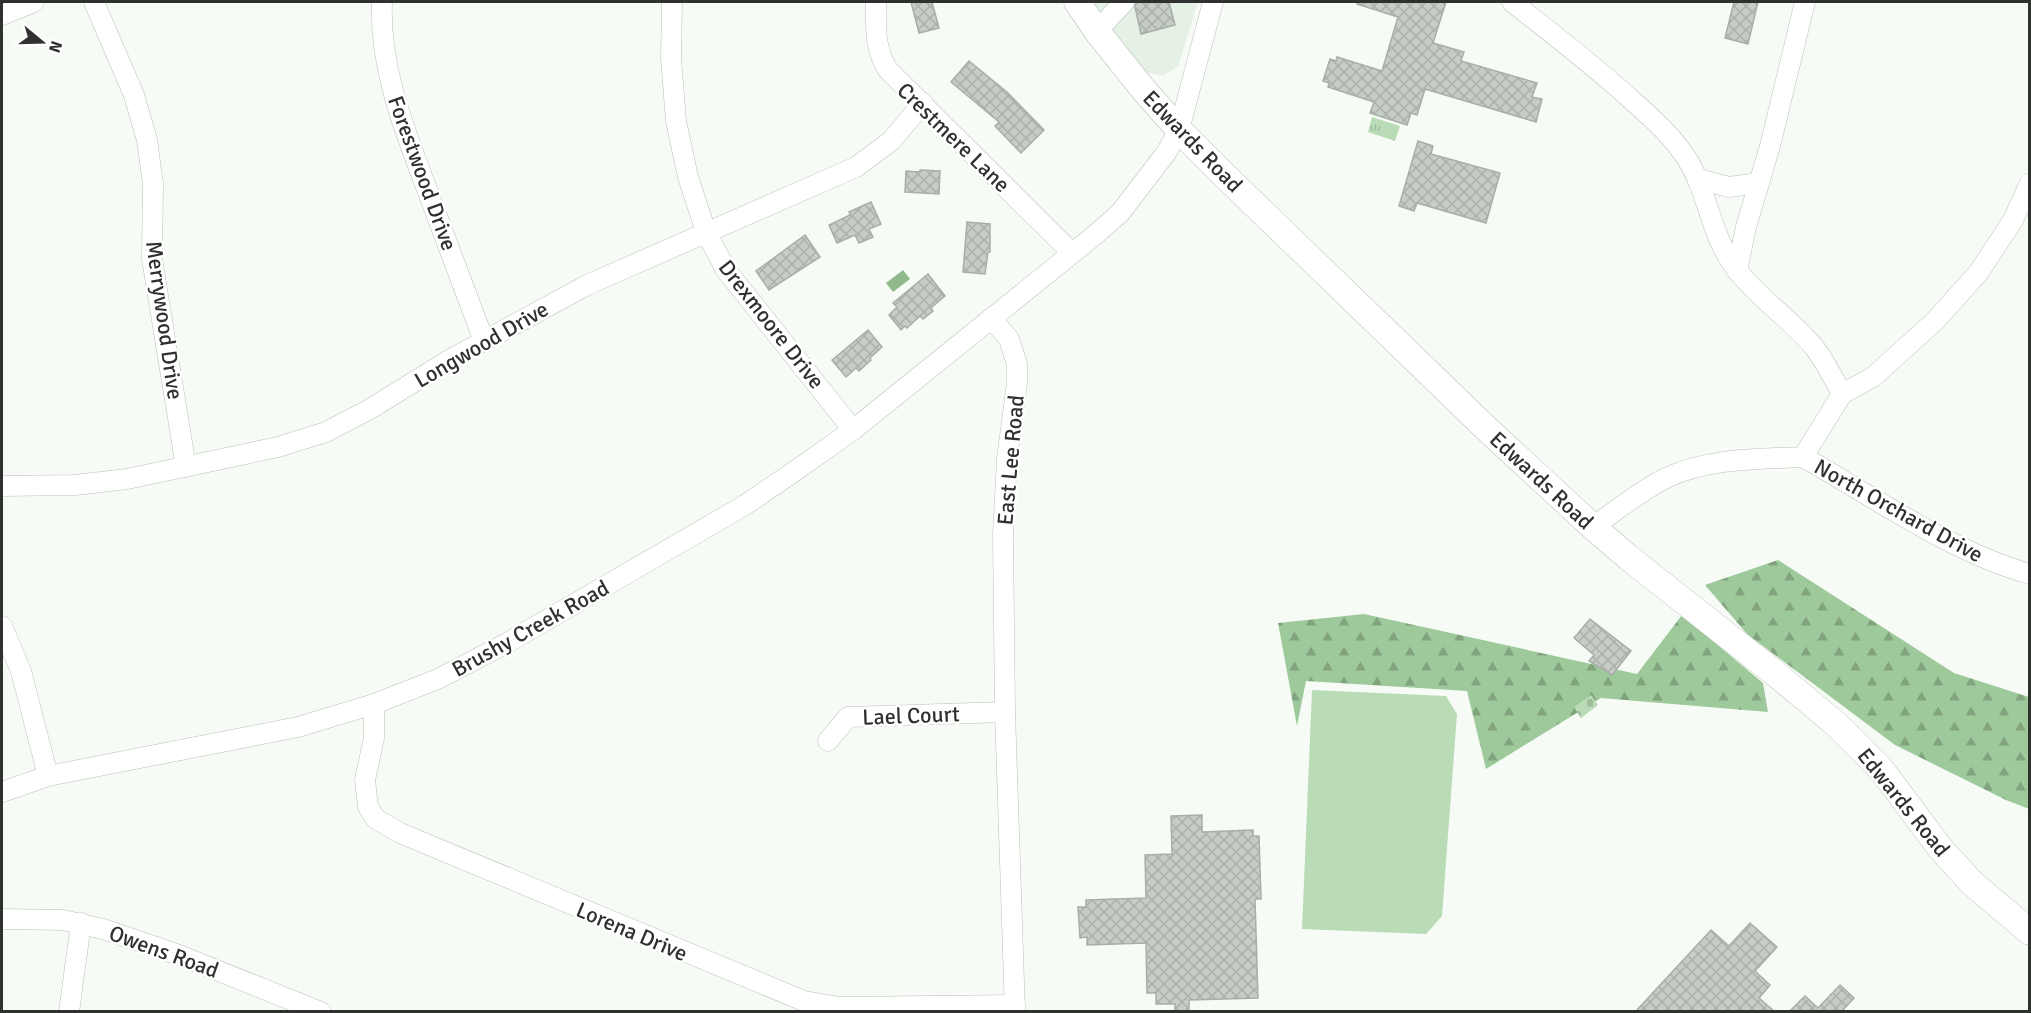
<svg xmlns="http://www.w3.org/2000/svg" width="2031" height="1013" viewBox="0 0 2031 1013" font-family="Signika,sans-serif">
  <defs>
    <pattern id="forest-firs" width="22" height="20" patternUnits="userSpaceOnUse" patternTransform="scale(1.5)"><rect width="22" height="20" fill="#9ec99b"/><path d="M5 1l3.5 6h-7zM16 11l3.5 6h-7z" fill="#81a47f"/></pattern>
    <pattern id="cemetery-stones" width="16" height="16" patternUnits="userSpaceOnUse" patternTransform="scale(1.5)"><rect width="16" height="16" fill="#b9dbb6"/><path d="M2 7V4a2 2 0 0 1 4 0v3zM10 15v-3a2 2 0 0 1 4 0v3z" fill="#9fbc9d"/></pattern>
    <pattern id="park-tufts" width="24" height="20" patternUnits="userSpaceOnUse" patternTransform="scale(1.5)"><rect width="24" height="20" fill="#b9dbb6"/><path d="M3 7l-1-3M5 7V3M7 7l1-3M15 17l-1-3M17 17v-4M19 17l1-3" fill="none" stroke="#9fbc9d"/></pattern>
    <pattern id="building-cross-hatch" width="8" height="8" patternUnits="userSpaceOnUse" patternTransform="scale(1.5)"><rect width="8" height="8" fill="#c6ccc6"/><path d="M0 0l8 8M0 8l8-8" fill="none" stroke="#aab0aa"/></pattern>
  </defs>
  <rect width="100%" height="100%" fill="#f6fcf5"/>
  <path fill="#e6f1e5" d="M1090,2H1198L1178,66L1163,76L1147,73L1123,48Z"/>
  <g fill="url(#forest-firs)">
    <path d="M1778,560L1954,673L2029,697V809L2006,800L1895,745L1747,634L1705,585Z"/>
    <path d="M1364,614L1637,674L1682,615L1763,683L1768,712L1601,698L1486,769L1467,691L1306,681L1297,726L1278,623Z"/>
  </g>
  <path fill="url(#cemetery-stones)" d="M1591,695L1598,705L1581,718L1574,707Z"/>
  <path fill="url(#park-tufts)" d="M1372,117L1400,126L1395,141L1368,132Z"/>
  <path fill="#b9dbb6" d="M1312,690L1446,696L1457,714L1442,916L1426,934L1302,929Z"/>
  <path fill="#90ba8c" d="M903,270L910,279L893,292L886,283Z"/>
  <g fill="url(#building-cross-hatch)" stroke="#a8aea8" stroke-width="1.5">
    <path d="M911,2H932L939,28L919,33Z"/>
    <path d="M1136,2H1169L1175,25L1141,34L1135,7Z"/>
    <path d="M1358,2H1446L1433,43L1464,52L1461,61L1537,83L1532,97L1542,99L1536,122L1425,89L1417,115L1411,113L1407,125L1370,113L1374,102L1328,87L1329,83L1323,81L1330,59L1336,61L1337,57L1382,71L1398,17L1357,4Z"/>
    <path d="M1734,2H1758L1748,44L1725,38Z"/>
    <path d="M969,61L1007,92L1044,130L1021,153L995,126L999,122L951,82Z"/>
    <path d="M1418,141L1433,146L1431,154L1500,173L1486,223L1417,203L1414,211L1399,206Z"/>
    <path d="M920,170L940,171L939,194L905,192L906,171L920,172Z"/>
    <path d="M871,202L881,224L869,229L873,237L859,243L855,235L837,243L829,225L850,215L849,212Z"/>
    <path d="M967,222L990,224V252H988L985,274L963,272Z"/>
    <path d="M805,235L820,257L769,290L756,271Z"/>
    <path d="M928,274L945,296L931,308L933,311L923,319L920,316L907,328L905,326L901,330L889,315L897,307L893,303Z"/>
    <path d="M868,330L882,347L870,358L871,360L859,371L856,368L846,377L832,360Z"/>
    <path d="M1590,619L1631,651L1612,675L1589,661L1594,655L1574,638Z"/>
    <path d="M1202,815V832L1253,830V836H1259L1261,899H1255L1258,998L1189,1000V1011H1175V1004H1156V993H1147L1146,943L1087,945V937L1080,938L1078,907H1086V900L1146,898L1145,855L1172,854L1171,816Z"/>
    <path d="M1750,923L1777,947L1755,971L1770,985L1759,998L1774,1011H1636L1711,930L1729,946Z"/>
    <path d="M1840,985L1854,998L1842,1011H1790L1805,996L1818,1008Z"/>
  </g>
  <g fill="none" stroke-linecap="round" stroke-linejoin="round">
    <g stroke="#bbc0ba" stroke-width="21">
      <g id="minor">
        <path d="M94,2L134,95L147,140L153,184L152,259L186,467"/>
        <path d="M382,2C379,70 406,133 429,195C447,244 466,292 484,341"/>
        <path d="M672,2L671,58L676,121L688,177L706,232L726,270L853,430"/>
        <path d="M876,2C876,26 874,48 888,70L1072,253"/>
        <path d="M1512,2C1554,35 1596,67 1635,103C1654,120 1673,137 1687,159C1709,194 1710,236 1737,270C1759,299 1791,319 1814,347C1825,361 1833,378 1842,394"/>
        <path d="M2,15L34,2"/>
        <path d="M1097,31L1124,2"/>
        <path d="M1698,179L1729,187L1759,183"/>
        <path d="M1737,271L1746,227L1770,146L1805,2"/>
        <path d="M991,318L1009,339L1017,364V383L1007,459L1003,535L1005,712L1015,1012"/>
        <path d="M1803,457C1874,497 1951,552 2030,574"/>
        <path d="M2,486L75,485L127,479L278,447L326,432L370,409L451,359L587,285L856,167L891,141L923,103"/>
        <path d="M1593,527C1617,510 1640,491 1666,478C1708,458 1758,459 1803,457L1842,394L1873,377L1935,321L1979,272L2013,220L2030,183"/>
        <path d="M2,626L21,671L48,776"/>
        <path d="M374,704V738L365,780L368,807L376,819L400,833L804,1001L839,1007L1015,1005"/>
        <path d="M828,741L848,717L1005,712"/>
        <path d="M2,792L48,776L298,727L374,704L438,679L507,643L745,505L795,471L853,430L1095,235L1120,213L1166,153L1179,130L1213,2"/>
        <path d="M2,919L63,920L103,929L179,955L321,1012"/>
        <path d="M69,1012L81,923"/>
      </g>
    </g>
    <g stroke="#bbc0ba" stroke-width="27">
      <path id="major" d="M1077,2L1099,34L1143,89L1179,130L1224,175L1489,431L1593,527L1629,558L1776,674L1837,725L1881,769L1940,848L1973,884L2030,932"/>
    </g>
    <use href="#minor" stroke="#fff" stroke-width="20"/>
    <use href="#major" stroke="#fff" stroke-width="26"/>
  </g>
  <g text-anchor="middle" stroke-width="5" stroke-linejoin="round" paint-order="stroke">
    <g font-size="22" fill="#2f312f" stroke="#fff">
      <text transform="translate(954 137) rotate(44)" y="8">Crestmere Lane</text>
      <text transform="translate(1193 141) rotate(46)" y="8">Edwards Road</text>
      <text transform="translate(423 173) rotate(70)" y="8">Forestwood Drive</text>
      <text transform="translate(165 320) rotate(82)" y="8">Merrywood Drive</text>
      <text transform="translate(772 324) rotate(52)" y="8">Drexmoore Drive</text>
      <text transform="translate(481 344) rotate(-30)" y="8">Longwood Drive</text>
      <text transform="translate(1010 460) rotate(-85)" y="8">East Lee Road</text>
      <text transform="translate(1542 480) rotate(43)" y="8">Edwards Road</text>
      <text transform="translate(1899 510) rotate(29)" y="8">North Orchard Drive</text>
      <text transform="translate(530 628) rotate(-29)" y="8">Brushy Creek Road</text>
      <text transform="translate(911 715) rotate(-2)" y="8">Lael Court</text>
      <text transform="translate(1904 802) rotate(51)" y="8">Edwards Road</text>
      <text transform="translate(632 931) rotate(23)" y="8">Lorena Drive</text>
      <text transform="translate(164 951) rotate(20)" y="8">Owens Road</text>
    </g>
  </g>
  <rect width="2031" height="1013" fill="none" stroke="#2f312f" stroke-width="6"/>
  <g transform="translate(42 42) rotate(109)" stroke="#ffffff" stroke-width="4.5" paint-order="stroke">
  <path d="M0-4.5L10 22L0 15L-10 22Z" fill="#2f312f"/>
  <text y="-9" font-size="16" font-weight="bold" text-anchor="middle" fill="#2f312f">N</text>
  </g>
</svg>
